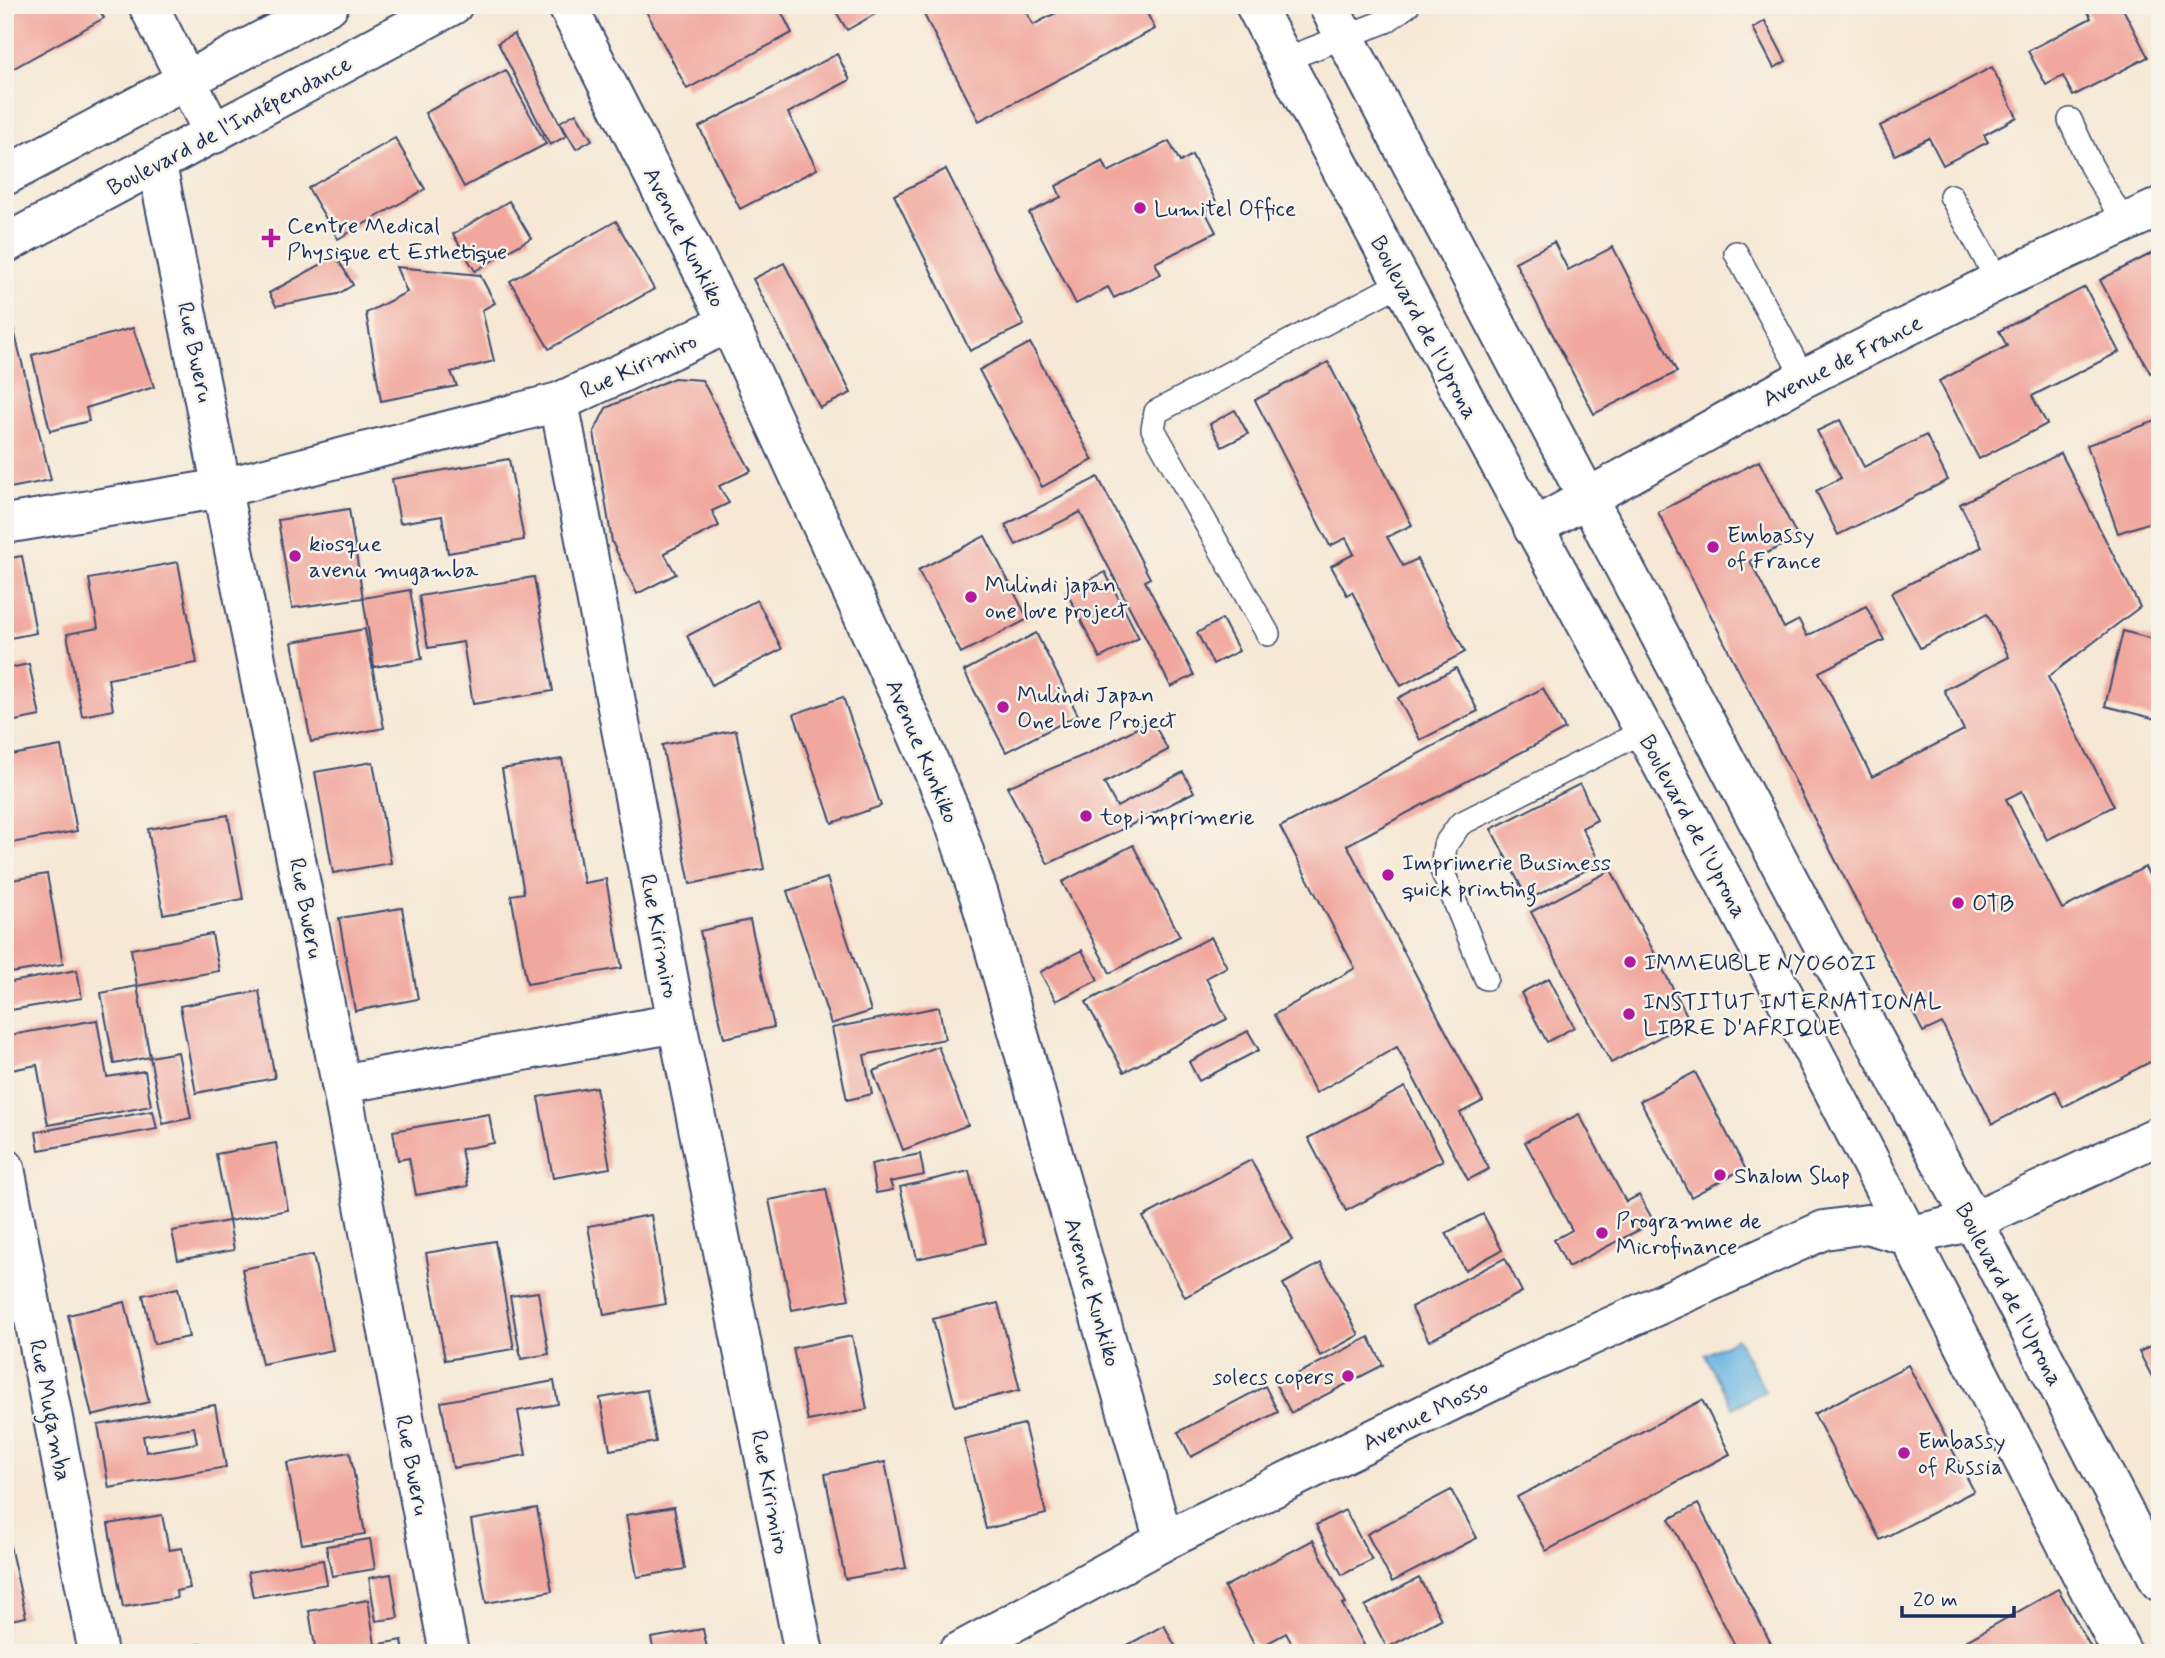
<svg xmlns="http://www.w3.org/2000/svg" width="2165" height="1658" viewBox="0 0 2165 1658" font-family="Mynerve,sans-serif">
  <rect width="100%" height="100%" fill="#f7f3e8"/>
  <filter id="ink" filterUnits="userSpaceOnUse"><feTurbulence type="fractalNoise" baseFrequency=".0143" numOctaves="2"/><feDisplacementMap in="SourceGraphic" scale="14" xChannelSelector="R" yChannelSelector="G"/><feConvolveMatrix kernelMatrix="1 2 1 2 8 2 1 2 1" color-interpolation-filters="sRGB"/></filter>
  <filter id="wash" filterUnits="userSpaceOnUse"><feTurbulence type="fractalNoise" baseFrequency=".00686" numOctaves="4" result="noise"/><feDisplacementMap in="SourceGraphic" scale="28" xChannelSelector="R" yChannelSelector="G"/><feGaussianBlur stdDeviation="1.57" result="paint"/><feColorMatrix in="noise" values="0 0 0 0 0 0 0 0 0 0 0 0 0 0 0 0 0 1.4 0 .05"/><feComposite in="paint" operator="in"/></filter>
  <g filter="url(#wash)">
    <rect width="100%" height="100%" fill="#f6e8d5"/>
    <path fill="#69b5e2" stroke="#4272a0" stroke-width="2" d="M1737,1338L1765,1391L1733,1408L1705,1355Z"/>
    <g id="blocks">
      <g fill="#f1a79e" fill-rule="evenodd">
        <path d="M5,5H96L104,18L5,73Z"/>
        <path d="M647,5H778L792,33L687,89L644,7Z"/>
        <path d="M832,5H882L884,9L847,30Z"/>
        <path d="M919,5H1013L1024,7L1033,25L1071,5H1143L1155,29L979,121Z"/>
        <path d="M2088,5H2121L2148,57L2073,96L2063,76L2046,85L2028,51L2091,18L2085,7Z"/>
        <path d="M1765,21L1786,61L1774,68L1753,28Z"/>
        <path d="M514,34L566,136L550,145L498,43Z"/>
        <path d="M837,54L850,80L788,113L817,169L740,209L699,127Z"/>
        <path d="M1992,67L2017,117L1984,135L1988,142L1943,165L1929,138L1895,155L1880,126Z"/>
        <path d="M506,70L546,144L464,187L425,113Z"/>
        <path d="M576,113L592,140L576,149L560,122Z"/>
        <path d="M395,138L425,189L338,239L308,188Z"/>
        <path d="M1169,141L1180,162L1192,155L1218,205L1205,211L1216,232L1155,263L1161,274L1114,298L1108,287L1076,304L1029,213L1061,197L1056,186L1103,161L1108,172Z"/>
        <path d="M946,169L1024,325L970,351L894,195Z"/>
        <path d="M509,201L531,238L475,271L453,234Z"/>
        <path d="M616,221L654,289L549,349L510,281Z"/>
        <path d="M1554,242L1568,270L1613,247L1677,372L1594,414L1515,262Z"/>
        <path d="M2160,249V368L2150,373L2100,280Z"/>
        <path d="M336,256L353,285L338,294L276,306L269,293Z"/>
        <path d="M784,263L851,393L820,408L753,279Z"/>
        <path d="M396,267L480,275L495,303L482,310L494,361L451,372L457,386L381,401L366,313L407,292Z"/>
        <path d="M2085,287L2119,352L2032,396L2047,424L1979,459L1939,381L2007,346L1999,331Z"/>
        <path d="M8,306L51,480L5,489V423L10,421L5,402V307Z"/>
        <path d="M133,328L154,387L86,408L89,421L50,431L32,355Z"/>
        <path d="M1030,343L1093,460L1042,487L979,370Z"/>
        <path d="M1328,362L1412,525L1387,537L1403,566L1417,559L1465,652L1401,686L1352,592L1347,595L1331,566L1354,554L1346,538L1330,546L1255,400Z"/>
        <path d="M674,378L702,380L751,471L719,486L729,503L712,511L719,526L664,553L676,574L637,594L612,542L594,432L606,408Z"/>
        <path d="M1235,410L1248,434L1222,447L1210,424Z"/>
        <path d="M1840,420L1864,467L1926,435L1948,480L1838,535L1816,491L1841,478L1817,431Z"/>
        <path d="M2156,421L2160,430V519L2118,533L2087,445Z"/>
        <path d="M2061,453L2140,607L2048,677L2114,806L2047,840L2022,791L2006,799L2062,909L2145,867L2160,896V1057L2063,1107L2056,1091L1992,1124L1942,1023L1923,1032L1658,512L1759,461L1798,538L1750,561L1784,628L1799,620L1807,636L1866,606L1884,640L1819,672L1872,777L1964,730L1944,690L2009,657L1987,614L1920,648L1891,593L1982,547L1960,504Z"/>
        <path d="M509,459L524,540L448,553L442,516L400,523L392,479Z"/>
        <path d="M1098,477L1150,578L1145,581L1194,675L1171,687L1080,512L1016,545L1005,525Z"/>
        <path d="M349,509L363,598L292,608L278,520Z"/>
        <path d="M985,536L1028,619L961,653L918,570Z"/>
        <path d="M22,556L36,633L5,639V559Z"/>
        <path d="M178,562L197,663L108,679L113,710L82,716L67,634L98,628L89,579Z"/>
        <path d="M1105,572L1139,638L1100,658L1066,591Z"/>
        <path d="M534,577L553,691L473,704L463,642L428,648L419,596Z"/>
        <path d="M410,590L422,659L374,667L363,598Z"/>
        <path d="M757,600L782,649L712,685L687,636Z"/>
        <path d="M1222,619L1239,651L1213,664L1197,633Z"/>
        <path d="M365,629L384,728L311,742L292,642Z"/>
        <path d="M2123,631L2160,641V720L2105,706Z"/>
        <path d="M1036,633L1078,715L1006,752L964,671Z"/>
        <path d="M29,664L40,716L5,723V669Z"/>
        <path d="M1456,668L1478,711L1420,740L1398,698Z"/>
        <path d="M1543,688L1565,729L1347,845L1483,1101L1460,1113L1489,1169L1468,1180L1397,1047L1316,1093L1274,1015L1355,968L1280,827Z"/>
        <path d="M843,697L881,806L832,823L794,714Z"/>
        <path d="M1152,720L1168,750L1104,783L1117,807L1183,772L1194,792L1127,827L1048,864L1007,787L1089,753Z"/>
        <path d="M736,730L764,869L690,884L662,745Z"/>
        <path d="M61,746L77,831L6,844L5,756Z"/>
        <path d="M562,759L584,883L606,879L622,968L527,984L511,895L524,893L502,769Z"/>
        <path d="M373,762L391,863L333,873L315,772Z"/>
        <path d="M1580,784L1597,820L1582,828L1600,863L1528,900L1491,829Z"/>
        <path d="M228,815L243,899L163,914L148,829Z"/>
        <path d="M1133,845L1180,936L1110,973L1062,882Z"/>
        <path d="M1611,870L1690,1021L1611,1063L1531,912Z"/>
        <path d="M47,874L63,964L5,974V881Z"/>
        <path d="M827,878L871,1011L831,1024L787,891Z"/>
        <path d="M402,908L418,999L355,1011L339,918Z"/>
        <path d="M750,920L774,1027L724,1038L700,931Z"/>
        <path d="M212,934L219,971L137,986L131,949Z"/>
        <path d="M1211,937L1227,967L1206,978L1227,1019L1124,1072L1086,1002Z"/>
        <path d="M1082,950L1098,980L1056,1001L1040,972Z"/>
        <path d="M77,970L82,998L5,1011V983Z"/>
        <path d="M1549,978L1574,1027L1547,1042L1521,993Z"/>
        <path d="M137,986L150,1057L114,1064L101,993Z"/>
        <path d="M259,991L275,1078L196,1093L180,1006Z"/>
        <path d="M939,1007L945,1039L864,1055L872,1094L847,1100L832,1028Z"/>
        <path d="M97,1020L107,1077L145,1071L151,1106L48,1125L37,1065L11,1070L5,1036Z"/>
        <path d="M1248,1031L1259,1050L1199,1081L1189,1062Z"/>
        <path d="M938,1046L968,1125L903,1150L873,1071Z"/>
        <path d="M178,1052L191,1118L163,1124L150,1057Z"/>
        <path d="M1695,1072L1745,1168L1691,1197L1640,1101Z"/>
        <path d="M596,1087L610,1168L553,1178L538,1097Z"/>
        <path d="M1405,1087L1443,1160L1346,1211L1308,1138Z"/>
        <path d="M153,1111L157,1129L39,1150L36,1132Z"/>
        <path d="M489,1114L494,1143L461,1149L468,1186L416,1195L409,1158L398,1160L393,1131Z"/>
        <path d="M1579,1114L1626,1202L1639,1195L1654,1222L1568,1267L1554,1240L1572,1230L1525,1142Z"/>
        <path d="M276,1143L288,1210L229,1221L216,1154Z"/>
        <path d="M920,1154L924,1175L890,1182L893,1190L876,1193L871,1164Z"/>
        <path d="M1251,1160L1293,1240L1185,1297L1143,1217Z"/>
        <path d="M969,1171L986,1243L917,1259L900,1187Z"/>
        <path d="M826,1189L849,1299L792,1310L769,1200Z"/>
        <path d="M1483,1214L1502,1250L1465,1270L1446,1233Z"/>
        <path d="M651,1215L666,1304L604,1315L588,1226Z"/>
        <path d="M229,1221L234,1250L178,1260L172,1231Z"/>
        <path d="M495,1241L514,1349L445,1360L426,1253Z"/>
        <path d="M313,1255L333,1350L262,1364L242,1269Z"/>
        <path d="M1505,1258L1522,1292L1429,1341L1411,1307Z"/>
        <path d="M1321,1263L1359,1335L1320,1356L1283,1284Z"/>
        <path d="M178,1288L189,1337L154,1344L143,1295Z"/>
        <path d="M538,1292L549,1354L521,1359L510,1296Z"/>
        <path d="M125,1302L149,1402L92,1416L68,1315Z"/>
        <path d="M998,1303L1020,1390L955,1406L933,1319Z"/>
        <path d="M852,1336L867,1409L808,1421L793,1348Z"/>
        <path d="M1369,1337L1383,1365L1291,1413L1276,1385Z"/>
        <path d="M2160,1341V1392L2139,1352Z"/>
        <path d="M1908,1365L1974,1491L1880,1540L1814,1414Z"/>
        <path d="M554,1381L558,1404L518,1411L526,1455L453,1468L441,1402Z"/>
        <path d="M1265,1386L1278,1412L1191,1457L1178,1432Z"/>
        <path d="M647,1390L656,1442L610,1450L600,1398Z"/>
        <path d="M1702,1400L1730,1454L1546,1551L1517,1497Z"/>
        <path d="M215,1405L226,1467L109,1488L98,1425ZM194,1427L197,1443L146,1452L143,1436Z"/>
        <path d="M1024,1424L1046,1514L986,1529L964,1439Z"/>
        <path d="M350,1452L365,1534L302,1544L287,1463Z"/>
        <path d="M885,1462L906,1568L845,1579L825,1474Z"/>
        <path d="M1451,1490L1477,1538L1392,1582L1367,1534Z"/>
        <path d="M1698,1504L1776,1653H1739L1669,1519Z"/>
        <path d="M674,1507L685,1569L637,1577L626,1515Z"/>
        <path d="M537,1508L552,1591L486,1603L471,1520Z"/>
        <path d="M1345,1510L1372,1560L1342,1575L1316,1525Z"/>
        <path d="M162,1515L169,1550L182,1548L190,1588L176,1591L177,1598L123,1607L108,1524Z"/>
        <path d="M5,1537H8L26,1617L5,1621Z"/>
        <path d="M370,1539L375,1569L332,1576L326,1546Z"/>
        <path d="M1313,1540L1346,1603L1342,1604L1365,1647L1355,1653H1297L1286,1633L1257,1649L1224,1587Z"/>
        <path d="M323,1560L327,1584L253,1597L248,1572Z"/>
        <path d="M391,1574L398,1618L376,1621L369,1578Z"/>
        <path d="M1419,1578L1441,1619L1387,1648L1365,1606Z"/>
        <path d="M2058,1589L2094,1653H1966L1961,1644Z"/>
        <path d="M368,1600L375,1645L402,1640L404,1653H316L309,1611Z"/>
        <path d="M1164,1625L1179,1653H1127L1124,1647Z"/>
        <path d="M703,1629L708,1653H654L651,1638Z"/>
        <path d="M201,1644L203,1653H157V1651Z"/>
      </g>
    </g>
  </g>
  <g filter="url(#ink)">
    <use href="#blocks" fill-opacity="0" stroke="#3c4b70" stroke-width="2"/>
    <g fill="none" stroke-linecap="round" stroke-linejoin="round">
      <g stroke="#3c4b70" stroke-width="26">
        <g id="service">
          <path d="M1283,60L1386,21L1408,5"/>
          <path d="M2070,120L2091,166L2125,224"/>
          <path d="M1951,196L1998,281"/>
          <path d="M1736,253L1804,378"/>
          <path d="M1268,634L1153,429L1156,412L1401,283"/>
          <path d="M1486,978L1442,870L1445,845L1460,824L1644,731"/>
        </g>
      </g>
      <g stroke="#3c4b70" stroke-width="42">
        <g id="minor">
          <path d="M148,5L214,134"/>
          <path d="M567,5L729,323L914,727L950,810L979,895L1164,1541"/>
          <path d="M157,165L341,1084L449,1653"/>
          <path d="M729,323L559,402L677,1023L804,1653"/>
          <path d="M5,524L223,488L559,402"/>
          <path d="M1533,528L1804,378L1998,281L2160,207"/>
          <path d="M341,1084L677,1023"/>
          <path d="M5,1168L98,1653"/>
          <path d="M957,1653L1164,1541L1511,1372L1824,1230L1867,1224L1908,1236L1973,1221L2160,1135"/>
        </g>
      </g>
      <g stroke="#3c4b70" stroke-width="42">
        <g id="tertiary">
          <path d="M1255,5C1382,249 1514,489 1644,731C1808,1036 1964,1345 2122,1653"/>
          <path d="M1328,5L1822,943L1973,1221L2160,1582"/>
          <path d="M5,176L329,5"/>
          <path d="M5,244L453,5"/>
        </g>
      </g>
      <use href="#service" stroke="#fff" stroke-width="23"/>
      <use href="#minor" stroke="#fff" stroke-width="38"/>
      <use href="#tertiary" stroke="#fff" stroke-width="38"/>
    </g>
  </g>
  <g fill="#b5179e" stroke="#f7f3e8" stroke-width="2.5">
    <circle cx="1140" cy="208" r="7"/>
    <path d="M267.5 227.5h7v7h7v7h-7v7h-7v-7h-7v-7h7z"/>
    <circle cx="1713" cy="547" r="7"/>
    <circle cx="295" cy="556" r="7"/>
    <circle cx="971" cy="597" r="7"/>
    <circle cx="1003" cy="707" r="7"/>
    <circle cx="1086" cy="816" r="7"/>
    <circle cx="1388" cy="875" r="7"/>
    <circle cx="1958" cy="903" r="7"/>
    <circle cx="1630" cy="962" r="7"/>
    <circle cx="1629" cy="1014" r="7"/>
    <circle cx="1720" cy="1175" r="7"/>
    <circle cx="1602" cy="1233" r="7"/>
    <circle cx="1348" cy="1376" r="7"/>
    <circle cx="1904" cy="1453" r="7"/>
  </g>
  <g text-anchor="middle" stroke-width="5" stroke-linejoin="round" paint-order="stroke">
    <g font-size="23" fill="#1b2f5e" stroke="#f7f3e8">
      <text transform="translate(229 125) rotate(-28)" y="8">Boulevard de l'Indépendance</text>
      <text transform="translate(685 237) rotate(63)" y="8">Avenue Kunkiko</text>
      <text transform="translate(1425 327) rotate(62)" y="8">Boulevard de l'Uprona</text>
      <text transform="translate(196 352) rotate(78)" y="8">Rue Bweru</text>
      <text transform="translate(1842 360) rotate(-27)" y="8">Avenue de France</text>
      <text transform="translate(638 365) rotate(-25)" y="8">Rue Kirimiro</text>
      <text transform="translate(923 751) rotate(67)" y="8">Avenue Kunkiko</text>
      <text transform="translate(1694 826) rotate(62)" y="8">Boulevard de l'Uprona</text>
      <text transform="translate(307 908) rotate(79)" y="8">Rue Bweru</text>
      <text transform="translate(660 936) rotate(79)" y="8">Rue Kirimiro</text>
      <text transform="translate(1093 1292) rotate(74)" y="8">Avenue Kunkiko</text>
      <text transform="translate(2010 1294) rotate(62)" y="8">Boulevard de l'Uprona</text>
      <text transform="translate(51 1410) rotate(79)" y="8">Rue Mugamba</text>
      <text transform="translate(1425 1414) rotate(-26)" y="8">Avenue Mosso</text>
      <text transform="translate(413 1465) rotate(79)" y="8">Rue Bweru</text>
      <text transform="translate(771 1492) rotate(79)" y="8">Rue Kirimiro</text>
    </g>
    <g font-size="23" fill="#1b2f5e" stroke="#f7f3e8" text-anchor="start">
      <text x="1154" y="216">Lumitel Office</text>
      <text x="287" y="233">Centre Medical<tspan x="287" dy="26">Physique et Esthetique</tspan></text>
      <text x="1727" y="542">Embassy<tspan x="1727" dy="26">of France</tspan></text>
      <text x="309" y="551">kiosque<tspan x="309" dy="26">avenu mugamba</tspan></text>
      <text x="985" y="592">Mulindi japan<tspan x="985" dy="26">one love project</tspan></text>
      <text x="1017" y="702">Mulindi Japan<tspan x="1017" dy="26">One Love Project</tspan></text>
      <text x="1100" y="824">top imprimerie</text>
      <text x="1402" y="870">Imprimerie Business<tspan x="1402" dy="26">quick printing</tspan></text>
      <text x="1972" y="911">OTB</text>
      <text x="1644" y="970">IMMEUBLE NYOGOZI</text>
      <text x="1643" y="1009">INSTITUT INTERNATIONAL<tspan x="1643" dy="26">LIBRE D'AFRIQUE</tspan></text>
      <text x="1734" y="1183">Shalom Shop</text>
      <text x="1616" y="1228">Programme de<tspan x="1616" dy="26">Microfinance</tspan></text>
      <text x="1334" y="1384" text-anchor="end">solecs copers</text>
      <text x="1918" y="1448">Embassy<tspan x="1918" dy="26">of Russia</tspan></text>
    </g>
  </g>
  <rect width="2165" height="1658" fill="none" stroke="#f7f3e8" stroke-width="28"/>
  <path d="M1902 1606v10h112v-10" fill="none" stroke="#1b2f5e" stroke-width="3.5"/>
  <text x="1913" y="1606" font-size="21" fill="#1b2f5e" stroke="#f7f3e8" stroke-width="5" paint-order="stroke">20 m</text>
</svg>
